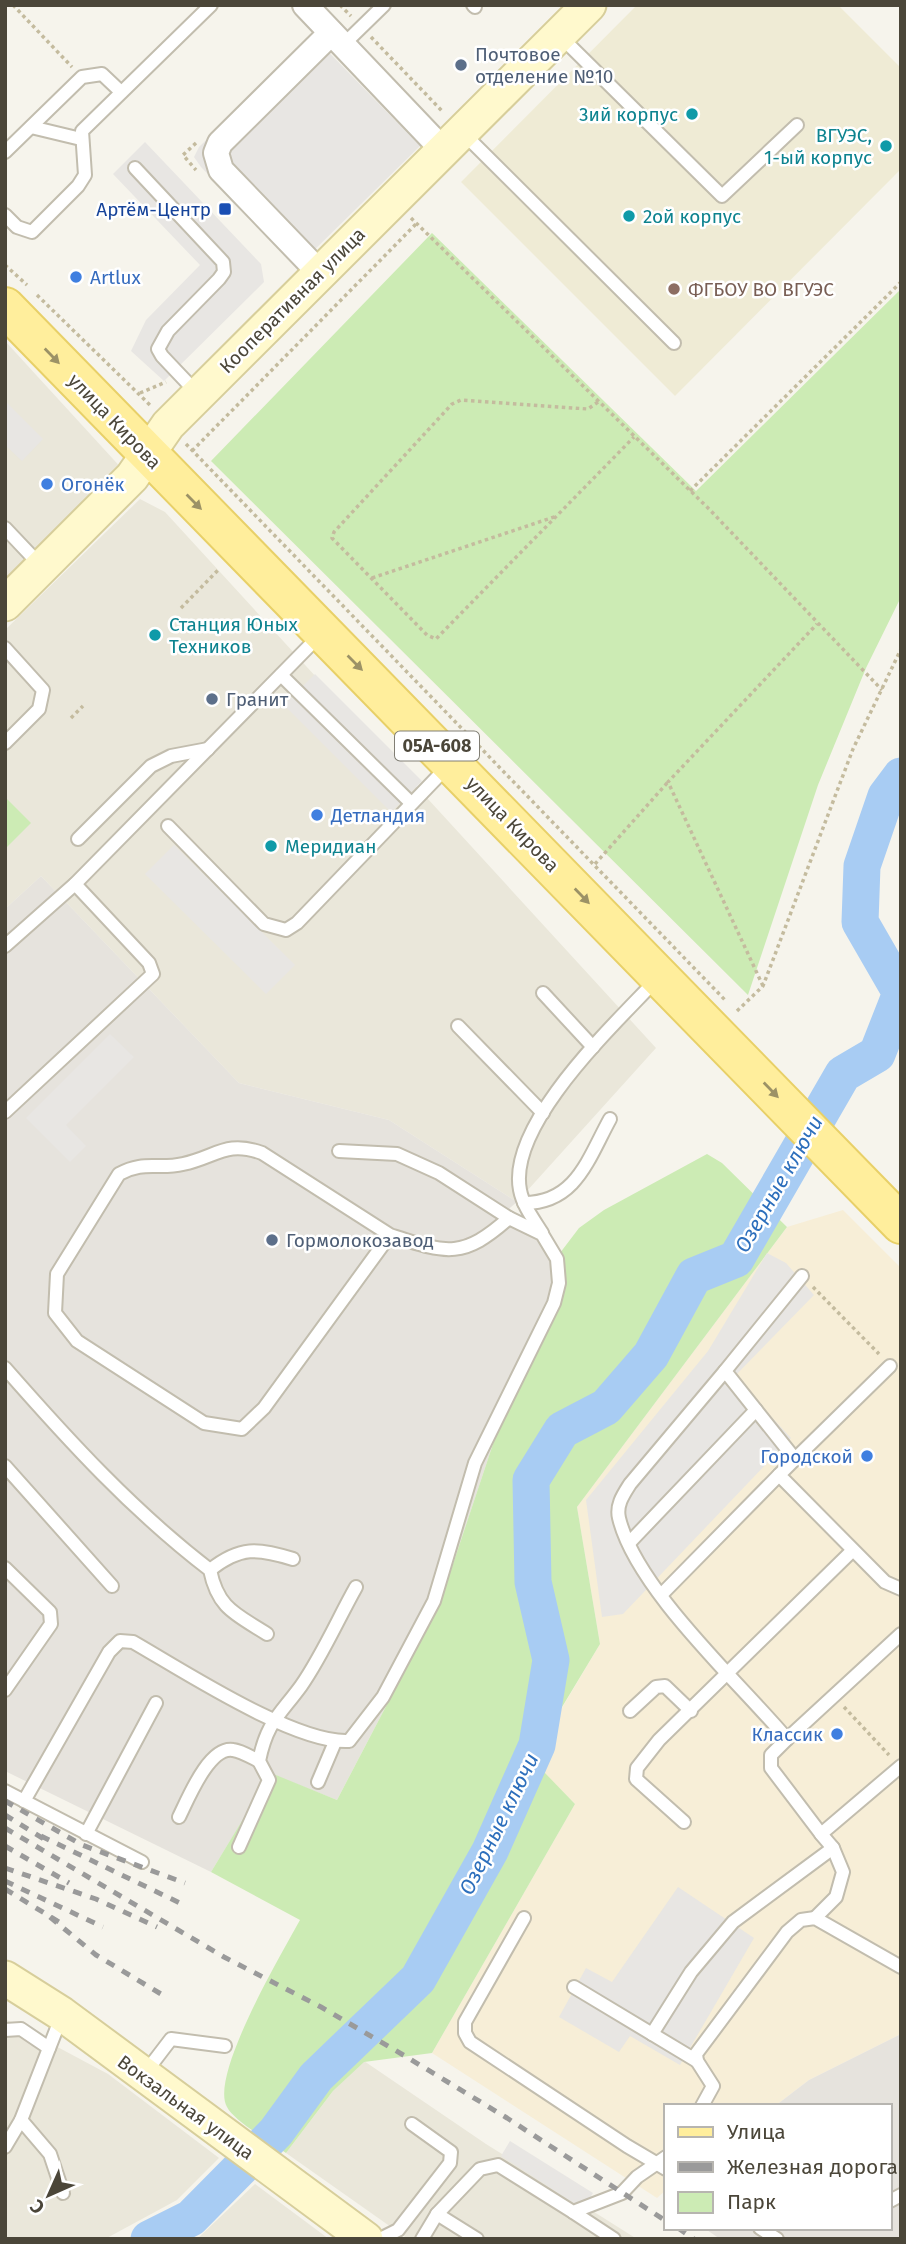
<svg xmlns="http://www.w3.org/2000/svg" width="906" height="2244" viewBox="0 0 906 2244" font-family="'Fira Sans',sans-serif">
  <rect width="100%" height="100%" fill="#f6f4ec"/>
  <g fill="#eae7da">
    <path d="M5,341L124,471L5,585Z"/>
    <path d="M140,499L165,512L656,1048L517,1202L389,1120L239,1083L41,876L5,909V630Z"/>
    <path d="M5,2019L108,2074L219,2158L177,2200L105,2239H5Z"/>
    <path d="M364,2061L486,2144L637,2239H408L286,2153L333,2091Z"/>
    <path d="M255,2184L329,2239H197Z"/>
  </g>
  <path fill="#f7eed7" d="M843,1210L901,1268V2034L809,2080L775,2106H666V2190L657,2198L432,2053L575,1804L545,1774L553,1723L600,1644L577,1507L787,1227Z"/>
  <g fill="#e6e3dd">
    <path d="M41,876L239,1083L389,1120L517,1202L504,1213L560,1253L564,1282L502,1417L440,1603L337,1800L271,1774L211,1872L5,1771V909Z"/>
    <path d="M901,2034V2239H720L704,2228H890V2106H775L809,2080Z"/>
  </g>
  <path fill="#efebd5" d="M637,5H838L901,68V169L675,396L461,182Z"/>
  <g fill="#ccebb4">
    <path d="M432,233L696,491L901,289V597L866,668L818,785L748,995L211,461Z"/>
    <path d="M5,797L31,823L5,849Z"/>
    <path d="M707,1154L722,1163L787,1227L577,1507L600,1644L553,1722L545,1773L575,1804L432,2053L364,2062L333,2091L286,2153C272,2143 234,2121 227,2107C209,2076 282,1953 300,1920L211,1872L271,1773L337,1800L440,1603L502,1417L553,1314L560,1253L579,1228L604,1210Z"/>
  </g>
  <g fill="#e8e6e3">
    <path d="M313,36L420,146L297,267L201,167L194,157L199,147Z"/>
    <path d="M145,142L261,264L264,282L164,381L131,351L146,320L200,265L113,174Z"/>
    <path d="M5,401L43,439L22,461L5,445Z"/>
    <path d="M315,674L422,781L391,812L284,705Z"/>
    <path d="M174,845L295,965L266,994L145,874Z"/>
    <path d="M110,1034L134,1057L66,1125L86,1146L70,1162L26,1118Z"/>
    <path d="M767,1253L786,1263L814,1295L734,1377L791,1438L623,1614L602,1617L586,1500L708,1351Z"/>
    <path d="M678,1887L754,1938L680,2065L630,2036L619,2052L559,2017L586,1968L612,1982Z"/>
    <path d="M510,2141L593,2193L583,2209L501,2156Z"/>
  </g>
  <g fill="none" stroke-linecap="round" stroke-linejoin="round">
    <path stroke="#a8ccf3" stroke-width="37" d="M149,2239L191,2218L276,2132L316,2077L418,1979L490,1851L537,1745L551,1660L533,1582L531,1480L562,1430L606,1407L651,1355L694,1276L736,1259L843,1074L877,1054L901,993L860,922L862,866L886,796L901,776"/>
    <g stroke="#c2bdae" stroke-width="16">
      <g id="lane">
        <path d="M473,5L475,7"/>
        <path d="M559,35L722,196L797,125"/>
        <path d="M343,45L384,5"/>
        <path d="M31,127L81,139"/>
        <path d="M462,132L674,343"/>
        <path d="M5,152L82,77L102,74L121,92"/>
        <path d="M135,168L223,262L224,272L219,279L168,331L158,349L162,356L198,394"/>
        <path d="M5,215L17,227L32,232L78,186L85,175L82,131L211,5"/>
        <path d="M5,528L41,566"/>
        <path d="M5,648L43,690L39,709L5,743"/>
        <path d="M281,675L411,803"/>
        <path d="M168,826L264,924L286,930L297,923L448,766"/>
        <path d="M78,839L151,766L171,756L208,749"/>
        <path d="M5,946L75,884L321,634"/>
        <path d="M543,993L593,1047"/>
        <path d="M458,1026L543,1113"/>
        <path d="M5,1112L153,974L149,963L75,884"/>
        <path d="M524,1203C576,1203 588,1159 610,1119"/>
        <path d="M542,1233C534,1220 523,1206 520,1190C507,1124 615,1024 657,979"/>
        <path d="M390,1235L262,1153C226,1140 216,1157 183,1164C158,1170 144,1160 119,1174L57,1274L55,1313L77,1341L204,1423L242,1429L264,1408L390,1235C446,1253 462,1260 509,1218"/>
        <path d="M802,1276L725,1371L795,1459L779,1475L885,1582L901,1589"/>
        <path d="M5,1368C69,1441 133,1511 210,1570C218,1609 236,1614 267,1634"/>
        <path d="M725,1371L630,1484C623,1495 616,1505 619,1518C636,1589 740,1683 787,1739L771,1755V1768L821,1834"/>
        <path d="M795,1459L890,1366"/>
        <path d="M5,1466L112,1586"/>
        <path d="M629,1543L756,1410"/>
        <path d="M5,1568L50,1612L51,1624L5,1690"/>
        <path d="M210,1570C240,1546 258,1548 293,1559"/>
        <path d="M661,1595L779,1475"/>
        <path d="M630,1711L656,1687L665,1686L691,1711"/>
        <path d="M787,1739L901,1634"/>
        <path d="M318,1782L335,1742"/>
        <path d="M5,1791L142,1862"/>
        <path d="M24,1801L109,1652L120,1641L133,1642C182,1670 295,1744 349,1741L383,1697L434,1601L475,1463L554,1303L559,1283L557,1259L542,1234L509,1218L439,1173L397,1154L339,1151"/>
        <path d="M179,1817C188,1799 209,1746 233,1750C241,1751 251,1757 259,1761"/>
        <path d="M684,1822L636,1779L637,1768L659,1740L852,1551"/>
        <path d="M86,1834L156,1703"/>
        <path d="M239,1847L269,1780L259,1761C267,1722 279,1716 301,1686C322,1656 338,1619 356,1587"/>
        <path d="M524,1918L465,2022V2033L470,2042L627,2146L666,2169"/>
        <path d="M815,1918L836,1897L843,1872L833,1848L821,1834L901,1766"/>
        <path d="M574,1987L697,2061"/>
        <path d="M5,2030L21,2029L49,2048"/>
        <path d="M652,2034L691,1972L733,1922L833,1848"/>
        <path d="M145,2073L171,2039L225,2046"/>
        <path d="M702,2106L713,2086L697,2061L696,2054L787,1932L801,1920L815,1918L901,1967"/>
        <path d="M21,2120L50,2154L63,2193"/>
        <path d="M5,2147L21,2120L62,2015"/>
        <path d="M890,2201L901,2195"/>
        <path d="M573,2212L614,2239"/>
        <path d="M437,2214L477,2239"/>
        <path d="M760,2228L777,2239"/>
        <path d="M380,2239L398,2230L450,2163L451,2152L412,2124"/>
        <path d="M422,2239L437,2214L480,2169L498,2165L573,2212L622,2193L637,2177L666,2157"/>
      </g>
    </g>
    <g stroke="#c2bdae" stroke-width="28">
      <g id="street">
        <path d="M305,5L443,150"/>
        <path d="M320,273L221,170L216,153L220,143L331,33"/>
      </g>
    </g>
    <g stroke="#d7ce9b" stroke-width="37">
      <g id="secondary">
        <path d="M5,604L132,477L168,425L589,5"/>
        <path d="M5,1978L62,2014L366,2239"/>
      </g>
    </g>
    <g stroke="#e8d068" stroke-width="42">
      <path id="primary" d="M5,307L901,1224"/>
    </g>
    <g stroke="#c4bb9e" stroke-width="3.5" stroke-dasharray="3.5 3.5" stroke-linecap="butt">
      <path d="M13,5L72,67"/>
      <path d="M340,5L351,16"/>
      <path d="M371,37L443,112"/>
      <path d="M196,143L183,155L196,170"/>
      <path d="M411,218L709,509L882,690"/>
      <path d="M5,265L27,285"/>
      <path d="M37,295L152,407"/>
      <path d="M140,393L166,382"/>
      <path d="M598,402L588,409L461,400L452,404L334,532L332,538L427,635L436,639L634,437"/>
      <path d="M186,444L726,1001"/>
      <path d="M192,451L417,223"/>
      <path d="M690,491L901,282"/>
      <path d="M372,578L557,516"/>
      <path d="M181,608L220,568"/>
      <path d="M71,718L83,706"/>
      <path d="M595,864L668,782"/>
      <path d="M763,986L668,782L817,624"/>
      <path d="M737,1011L763,986L853,749L901,649"/>
      <path d="M813,1287L879,1354"/>
      <path d="M844,1707L889,1755"/>
    </g>
    <use href="#lane" stroke="#fff" stroke-width="12"/>
    <use href="#street" stroke="#fff" stroke-width="24"/>
    <use href="#secondary" stroke="#fff9cd" stroke-width="33"/>
    <use href="#primary" stroke="#ffee9c" stroke-width="38"/>
    <g stroke="#9a9a9a" stroke-width="5" stroke-dasharray="9 9" stroke-linecap="butt">
      <path d="M5,1801L82,1845L185,1883"/>
      <path d="M5,1815L47,1841"/>
      <path d="M5,1828L224,1957L321,2007L405,2056L507,2118L666,2221"/>
      <path d="M41,1836L186,1906"/>
      <path d="M5,1846L69,1883"/>
      <path d="M5,1868L96,1899L157,1927"/>
      <path d="M5,1881L103,1927"/>
      <path d="M5,1889L59,1922"/>
      <path d="M50,1917L96,1955L166,1997"/>
      <path d="M678,2228L694,2239"/>
    </g>
  </g>
  <defs><path id="oneway-solid" d="M-6-.8H1V-3.2L6.5 0L1 3.2V.8H-6Z" transform="scale(1.75)"/></defs>
  <g fill="#9c9266">
    <use href="#oneway-solid" transform="translate(52 356) rotate(46)"/>
    <use href="#oneway-solid" transform="translate(194 502) rotate(45)"/>
    <use href="#oneway-solid" transform="translate(355 663) rotate(45)"/>
    <use href="#oneway-solid" transform="translate(582 896) rotate(46)"/>
    <use href="#oneway-solid" transform="translate(771 1090) rotate(46)"/>
  </g>
  <g fill="#5c6f8a" stroke="#fff" stroke-width="2.5">
    <circle cx="461" cy="65" r="7"/>
    <circle cx="212" cy="699" r="7"/>
    <circle cx="272" cy="1240" r="7"/>
  </g>
  <g fill="#0f9aa8" stroke="#fff" stroke-width="2.5">
    <circle cx="692" cy="114" r="7"/>
    <circle cx="886" cy="146" r="7"/>
    <circle cx="629" cy="216" r="7"/>
    <circle cx="155" cy="635" r="7"/>
    <circle cx="271" cy="846" r="7"/>
  </g>
  <rect fill="#1a4fb4" stroke="#fff" stroke-width="2.5" x="218" y="202" width="14" height="14" rx="3.5"/>
  <g fill="#3f7fe0" stroke="#fff" stroke-width="2.5">
    <circle cx="76" cy="277" r="7"/>
    <circle cx="47" cy="484" r="7"/>
    <circle cx="317" cy="815" r="7"/>
    <circle cx="867" cy="1456" r="7"/>
    <circle cx="837" cy="1734" r="7"/>
  </g>
  <circle fill="#8d6e63" stroke="#fff" stroke-width="2.5" cx="674" cy="289" r="7"/>
  <g text-anchor="middle" stroke-width="5" stroke-linejoin="round" paint-order="stroke">
    <rect fill="#fff" stroke="#817e74" stroke-width="2" x="395" y="731.5" width="84" height="29" rx="5"/>
    <g font-size="18" font-weight="bold" fill="#4b4639">
      <text x="437" y="752">05А-608</text>
    </g>
    <g font-size="19" fill="#4e5e75" stroke="#fff" text-anchor="start">
      <text x="475" y="61">Почтовое<tspan x="475" dy="22">отделение №10</tspan></text>
      <text x="226" y="706">Гранит</text>
      <text x="286" y="1247">Гормолокозавод</text>
    </g>
    <g font-size="19" fill="#0d838f" stroke="#fff" text-anchor="start">
      <text x="678" y="121" text-anchor="end">3ий корпус</text>
      <text x="872" y="142" text-anchor="end">ВГУЭС,<tspan x="872" dy="22">1-ый корпус</tspan></text>
      <text x="643" y="223">2ой корпус</text>
      <text x="169" y="631">Станция Юных<tspan x="169" dy="22">Техников</tspan></text>
      <text x="285" y="853">Меридиан</text>
    </g>
    <g font-size="19" fill="#164399" stroke="#fff" text-anchor="end">
      <text x="211" y="216">Артём-Центр</text>
    </g>
    <g font-size="19" fill="#366cbe" stroke="#fff" text-anchor="start">
      <text x="90" y="284">Artlux</text>
      <text x="61" y="491">Огонёк</text>
      <text x="331" y="822">Детландия</text>
      <text x="853" y="1463" text-anchor="end">Городской</text>
      <text x="823" y="1741" text-anchor="end">Классик</text>
    </g>
    <g font-size="19" fill="#785e54" stroke="#fff" text-anchor="start">
      <text x="688" y="296">ФГБОУ ВО ВГУЭС</text>
    </g>
    <g font-size="19" fill="#4b4639" stroke="#fff">
      <text transform="translate(292 300) rotate(-45)" y="7">Кооперативная улица</text>
      <text transform="translate(115 421) rotate(46)" y="7">улица Кирова</text>
      <text transform="translate(513 824) rotate(46)" y="7">улица Кирова</text>
      <text transform="translate(186 2107) rotate(36)" y="7">Вокзальная улица</text>
    </g>
    <g font-size="21" font-style="italic" fill="#2d6fbc" stroke="#fff">
      <text transform="translate(779 1184) rotate(-60)" y="7">Озерные ключи</text>
      <text transform="translate(499 1824) rotate(-64)" y="7">Озерные ключи</text>
    </g>
  </g>
  <rect width="906" height="2244" fill="none" stroke="#4b4639" stroke-width="14"/>
  <rect x="664" y="2104" width="228" height="126" fill="#ffffff" stroke="#b7b5b0" stroke-width="2"/>
  <rect x="678" y="2127" width="35" height="10" fill="#ffee9c" stroke="#b7b5b0" stroke-width="2"/>
  <text x="727" y="2139" font-size="21" fill="#4b4639">Улица</text>
  <rect x="678" y="2162" width="35" height="10" fill="#9a9a9a" stroke="#b7b5b0" stroke-width="2"/>
  <text x="727" y="2174" font-size="21" fill="#4b4639">Железная дорога</text>
  <rect x="678" y="2192" width="35" height="21" fill="#ccebb4" stroke="#b7b5b0" stroke-width="2"/>
  <text x="727" y="2209" font-size="21" fill="#4b4639">Парк</text>
  <g transform="translate(49 2195) rotate(225)" stroke="#ffffff" stroke-width="5" paint-order="stroke">
  <path d="M0-5L12 26L0 18L-12 26Z" fill="#4b4639"/>
  <text y="-10" font-size="19" font-weight="bold" text-anchor="middle" fill="#4b4639">С</text>
  </g>
</svg>
